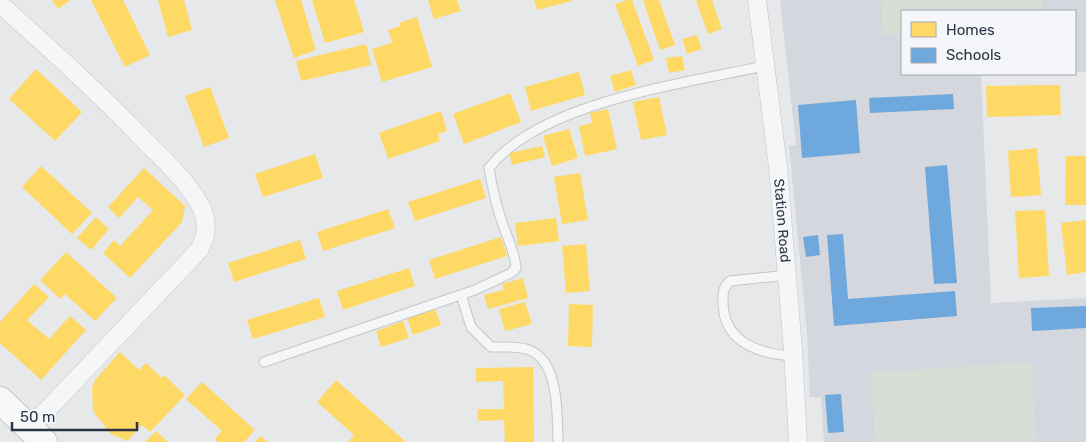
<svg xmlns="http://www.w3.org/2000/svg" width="1086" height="442" viewBox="0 0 1086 442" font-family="Rubik,sans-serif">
  <rect width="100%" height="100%" fill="#e6e8ea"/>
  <path fill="#d4d7dd" d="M780,0H1086V72H1075V11H902V74H1018L981,75L991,303L1086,298V442H824L821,397H810L807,332L789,146L796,145Z"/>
  <g fill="#d6ded6">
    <path d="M881,0H1042L1043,11H902V34L883,35Z"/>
    <path d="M1031,363L1036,442H875L871,372Z"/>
  </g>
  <g fill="#ffd966">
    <path d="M52,0H71L58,9Z"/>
    <path d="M91,0H123L150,55L125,67Z"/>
    <path d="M158,0H184L192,30L168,37Z"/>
    <path d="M275,0H301L316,50L294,58Z"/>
    <path d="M312,0H354L364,32L325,43Z"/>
    <path d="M428,0H457L461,11L434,19Z"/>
    <path d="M534,0H572V1L537,10Z"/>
    <path d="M627,0H632L654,60L638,66L615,4Z"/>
    <path d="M643,0H659L675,45L660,50Z"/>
    <path d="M696,0H712L722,29L708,34Z"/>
    <path d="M417,17L432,67L382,82L372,49L392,43L388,30L400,26L399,23Z"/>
    <path d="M697,35L702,49L687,54L682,39Z"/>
    <path d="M366,44L371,65L301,81L296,61Z"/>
    <path d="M682,56L685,70L669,73L666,58Z"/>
    <path d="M36,69L82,112L55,141L9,99Z"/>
    <path d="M631,70L636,85L615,92L610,76Z"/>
    <path d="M579,72L585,95L531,111L525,87Z"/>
    <path d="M1060,85L1061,115L987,117L986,86Z"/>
    <path d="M210,87L229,138L204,147L185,96Z"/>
    <path d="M510,93L521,122L464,144L453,114Z"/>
    <path d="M659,97L667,135L641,140L633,102Z"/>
    <path d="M608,109L617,149L585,156L579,126L592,123L590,113Z"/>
    <path d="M441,111L447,131L438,134L440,141L388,159L379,133Z"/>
    <path d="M569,129L578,158L552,166L543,136Z"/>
    <path d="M542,146L545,157L512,165L509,153Z"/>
    <path d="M1037,148L1041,195L1011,197L1008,151Z"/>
    <path d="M315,154L323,178L263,197L255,174Z"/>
    <path d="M1066,156H1086V205H1065Z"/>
    <path d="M41,166L92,213L72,234L22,187Z"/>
    <path d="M144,168L185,206L182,222L130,278L103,253L114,240L120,246L153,210L138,197L119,218L108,207Z"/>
    <path d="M580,173L588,220L562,224L554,177Z"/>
    <path d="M480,179L486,198L415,221L408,202Z"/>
    <path d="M388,209L395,228L323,251L317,232Z"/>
    <path d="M1045,210L1049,276L1019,278L1015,211Z"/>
    <path d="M96,217L109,229L91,250L77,238Z"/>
    <path d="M556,218L559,241L518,246L515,223Z"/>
    <path d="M1086,220V272L1067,275L1061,223Z"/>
    <path d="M501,237L507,256L435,279L429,260Z"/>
    <path d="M300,240L306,259L234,282L228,263Z"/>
    <path d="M586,244L590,291L566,293L562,246Z"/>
    <path d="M66,252L117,298L95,321L65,294L60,299L40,280Z"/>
    <path d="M409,268L415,286L343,310L337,291Z"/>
    <path d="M523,278L528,298L488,309L484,295L504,290L502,284Z"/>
    <path d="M34,284L49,297L27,320L49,339L70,316L86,330L41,380L0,343V322Z"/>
    <path d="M319,298L325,317L253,339L247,320Z"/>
    <path d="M525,302L532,324L505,331L499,309Z"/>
    <path d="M569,304L593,305L592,347L568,346Z"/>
    <path d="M435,309L441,325L413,335L407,318Z"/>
    <path d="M403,321L409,338L381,347L376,331Z"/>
    <path d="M120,352L139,370L146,363L162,378L164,375L185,395L150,432L142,425L127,441L111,434L93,411L92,387L95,380Z"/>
    <path d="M533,367L534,442H505L504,420L478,421L477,409H504L503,381L476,382V368Z"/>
    <path d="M336,380L406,442H348L354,435L317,402Z"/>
    <path d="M202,382L255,430L244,442H218L215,439L222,431L186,399Z"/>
    <path d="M156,431L168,442H145Z"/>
    <path d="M260,436L268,442H255Z"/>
  </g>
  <g fill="#6fa8dc">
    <path d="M953,94L954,109L870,113L869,98Z"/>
    <path d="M856,100L860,153L802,158L798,105Z"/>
    <path d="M947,165L957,283L934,284L925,167Z"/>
    <path d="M843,234L848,299L955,291L957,316L834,326L827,235Z"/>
    <path d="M818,235L820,255L806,257L803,237Z"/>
    <path d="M1086,306V328L1032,331L1031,308Z"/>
    <path d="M841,394L844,432L828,433L825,395Z"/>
  </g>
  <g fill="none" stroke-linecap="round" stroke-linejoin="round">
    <g stroke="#c4c6c8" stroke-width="11">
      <g id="lane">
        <path d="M788,275L730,281C722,288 723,295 723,305C725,344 761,354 794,356"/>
        <path d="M461,295L471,327L491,347C501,347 515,346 526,349C560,358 557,415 558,442"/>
        <path d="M264,362L475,290L511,273L516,268C515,252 507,237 502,222C496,205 492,186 489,168C540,102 686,83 764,66"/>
      </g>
    </g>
    <g stroke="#c4c6c8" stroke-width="19">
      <g id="street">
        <path id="s1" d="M757,0L778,167L793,350L798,442"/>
        <path d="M0,4C49,48 98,92 144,140C163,159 186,180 199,203C208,219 208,235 199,250L30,428"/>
      </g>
    </g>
    <g stroke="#c4c6c8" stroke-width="28">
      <path id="secondary" d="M0,400L44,442"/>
    </g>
    <use href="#lane" stroke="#f5f6f7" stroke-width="9"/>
    <use href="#street" stroke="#f5f6f7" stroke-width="18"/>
    <use href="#secondary" stroke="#f8f8f8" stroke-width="26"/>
  </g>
  <g text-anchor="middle" stroke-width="5" stroke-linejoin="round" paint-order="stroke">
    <g font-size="14" fill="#2b3445" stroke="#f4f6f9">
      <text dy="5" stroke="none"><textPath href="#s1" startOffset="222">Station Road</textPath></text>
    </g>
  </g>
  <rect x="901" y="10" width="175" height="65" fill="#f4f6f9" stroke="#a4a8b1"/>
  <rect x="911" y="22" width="25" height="15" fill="#ffd966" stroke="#a4a8b1"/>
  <text x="946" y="35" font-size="15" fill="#2b3445">Homes</text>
  <rect x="911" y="48" width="25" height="15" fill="#6fa8dc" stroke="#a4a8b1"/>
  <text x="946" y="60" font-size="15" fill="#2b3445">Schools</text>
  <path d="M12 422v8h125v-8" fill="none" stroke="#2b3445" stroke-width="2.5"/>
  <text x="20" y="422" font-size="15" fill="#2b3445" stroke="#f4f6f9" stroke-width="4" paint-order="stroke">50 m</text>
</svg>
